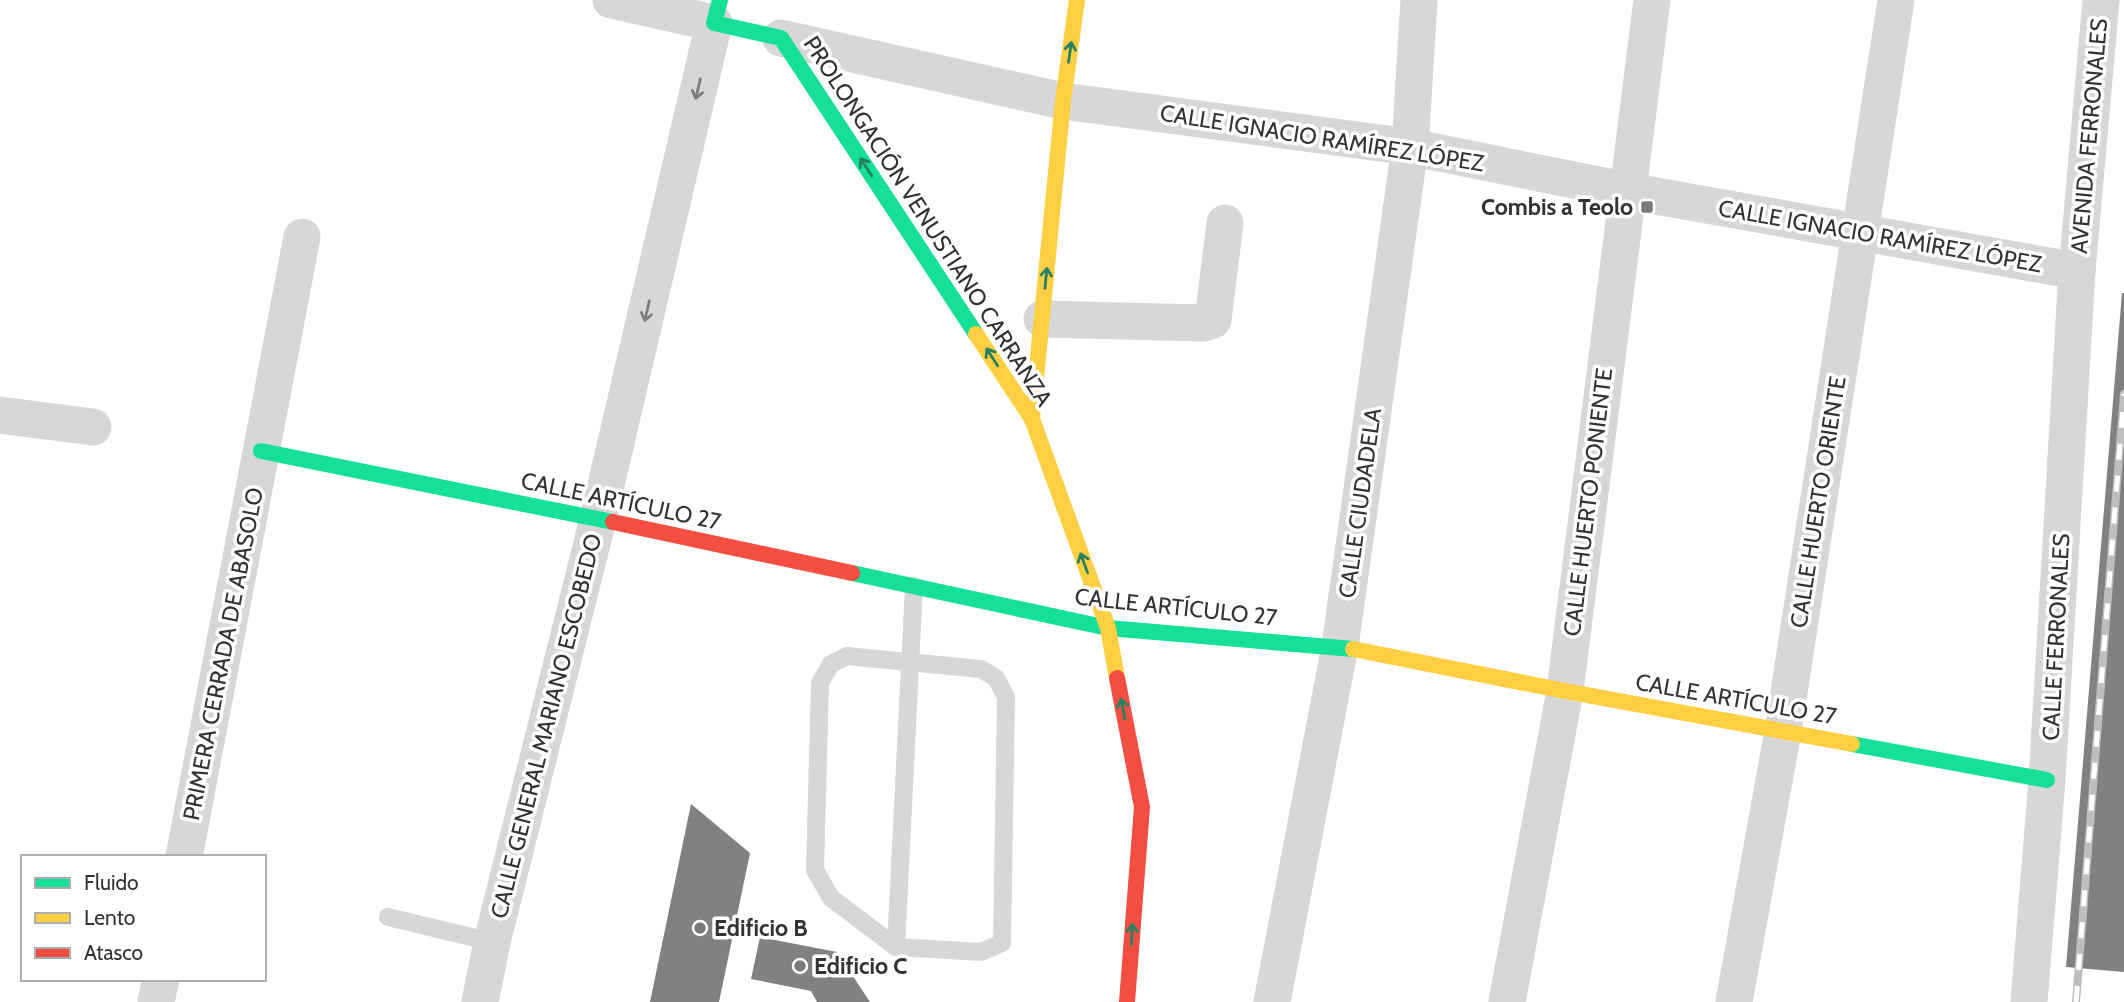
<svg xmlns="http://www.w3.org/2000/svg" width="2124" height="1002" viewBox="0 0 2124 1002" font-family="Cabin,sans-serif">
  <rect width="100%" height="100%" fill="#fff"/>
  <g fill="#818181">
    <path d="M2122,293H2124V972L2066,967Z"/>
    <path d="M691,804L750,853L719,1002H650Z"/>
    <path d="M760,937L837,952L870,1002H817L811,991L751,979Z"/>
  </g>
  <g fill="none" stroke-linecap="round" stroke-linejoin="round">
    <g stroke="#d7d7d7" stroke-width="18">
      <path d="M847,656L981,669L996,678L1006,697L1002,943L981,952L896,947L831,898L815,870L820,683L831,664Z"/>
      <path d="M388,917L492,942"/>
      <path d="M896,947L914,586"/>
    </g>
    <g stroke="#d7d7d7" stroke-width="37">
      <path d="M781,38L1063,101L1410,147L1628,191L2077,271"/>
      <path d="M1042,319L1203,323L1213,320L1225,223"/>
      <path d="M0,415L93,427"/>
      <path d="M184,857L302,237"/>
      <path d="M156,1002L161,979"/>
      <path d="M480,1002L492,942L598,519L714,23L611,0"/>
      <path d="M1272,1002L1340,646L1410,147L1419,0"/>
      <path d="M1507,1002L1565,691L1652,0"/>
      <path d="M1734,1002L1783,731L1896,0"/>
      <path d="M2029,1002L2047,780L2077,271L2101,0"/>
    </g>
    <g stroke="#16e098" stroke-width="16">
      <path d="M720,0L714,23L781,38L976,334"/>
      <path d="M261,451L613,522"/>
      <path d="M852,573L1108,628L1353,649"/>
      <path d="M1852,744L2047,780"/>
    </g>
    <g stroke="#ffcf43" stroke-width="16">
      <path d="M976,334L1032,419L1108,628L1117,678"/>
      <path d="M1032,419L1063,101L1077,0"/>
      <path d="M1353,649L1565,691L1852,744"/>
    </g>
    <g stroke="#f24e42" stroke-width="16">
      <path d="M613,522L852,573"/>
      <path d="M1117,678L1142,807L1127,1002"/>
    </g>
    <g stroke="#bebebe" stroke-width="8">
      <path id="rail" d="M2076,1002L2124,394"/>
    </g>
    <use href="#rail" stroke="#fff" stroke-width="5" stroke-dasharray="16" stroke-linecap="butt"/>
  </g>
  <defs><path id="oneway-shaft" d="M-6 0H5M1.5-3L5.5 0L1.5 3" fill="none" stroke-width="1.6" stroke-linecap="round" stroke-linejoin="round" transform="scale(1.75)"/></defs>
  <g stroke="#268160">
    <use href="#oneway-shaft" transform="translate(1070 52) rotate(-82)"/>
    <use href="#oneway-shaft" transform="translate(866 167) rotate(-123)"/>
    <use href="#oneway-shaft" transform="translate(1046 278) rotate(-84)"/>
    <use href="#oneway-shaft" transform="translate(992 357) rotate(-123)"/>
    <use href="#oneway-shaft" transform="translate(1084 563) rotate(-110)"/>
    <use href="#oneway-shaft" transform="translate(1123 709) rotate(-101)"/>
    <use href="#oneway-shaft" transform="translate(1132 934) rotate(-86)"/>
  </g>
  <g stroke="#7d7d7d">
    <use href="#oneway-shaft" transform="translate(698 89) rotate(103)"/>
    <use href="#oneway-shaft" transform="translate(647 311) rotate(103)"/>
  </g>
  <g fill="#7a7a7a" stroke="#fff" stroke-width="2.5">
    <rect x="1640" y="200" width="14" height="14" rx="3.5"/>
    <circle cx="700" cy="928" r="7"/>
    <circle cx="800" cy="966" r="7"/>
  </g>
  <g text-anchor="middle" stroke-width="7" stroke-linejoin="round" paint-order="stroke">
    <g font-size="23" fill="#333" stroke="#fff">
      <text transform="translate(2089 136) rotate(-85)" y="8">AVENIDA FERRONALES</text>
      <text transform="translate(1322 138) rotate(9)" y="8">CALLE IGNACIO RAMÍREZ LÓPEZ</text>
      <text transform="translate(928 221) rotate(57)" y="8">PROLONGACIÓN VENUSTIANO CARRANZA</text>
      <text transform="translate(1880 236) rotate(10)" y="8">CALLE IGNACIO RAMÍREZ LÓPEZ</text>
      <text transform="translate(621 501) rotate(12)" y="8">CALLE ARTÍCULO 27</text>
      <text transform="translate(1588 502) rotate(-83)" y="8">CALLE HUERTO PONIENTE</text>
      <text transform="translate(1818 502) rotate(-81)" y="8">CALLE HUERTO ORIENTE</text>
      <text transform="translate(1360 503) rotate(-82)" y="8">CALLE CIUDADELA</text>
      <text transform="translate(1176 607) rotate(6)" y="8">CALLE ARTÍCULO 27</text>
      <text transform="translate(2056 637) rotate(-87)" y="8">CALLE FERRONALES</text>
      <text transform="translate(223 654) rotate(-79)" y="8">PRIMERA CERRADA DE ABASOLO</text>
      <text transform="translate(1736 699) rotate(10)" y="8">CALLE ARTÍCULO 27</text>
      <text transform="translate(546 726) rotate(-76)" y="8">CALLE GENERAL MARIANO ESCOBEDO</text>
    </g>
    <g font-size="23" font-weight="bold" fill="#333" stroke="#fff" text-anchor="start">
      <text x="1633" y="215" text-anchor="end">Combis a Teolo</text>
      <text x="714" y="936">Edificio B</text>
      <text x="814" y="974">Edificio C</text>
    </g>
  </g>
  <rect x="21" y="855" width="245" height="126" fill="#ffffff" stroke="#adadad" stroke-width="2"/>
  <rect x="35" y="878" width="35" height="10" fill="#16e098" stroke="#adadad" stroke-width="2"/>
  <text x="84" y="890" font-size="21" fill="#333333">Fluido</text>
  <rect x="35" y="913" width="35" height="10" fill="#ffcf43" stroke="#adadad" stroke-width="2"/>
  <text x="84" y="925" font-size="21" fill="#333333">Lento</text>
  <rect x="35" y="948" width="35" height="10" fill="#f24e42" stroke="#adadad" stroke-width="2"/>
  <text x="84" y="960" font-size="21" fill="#333333">Atasco</text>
</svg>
